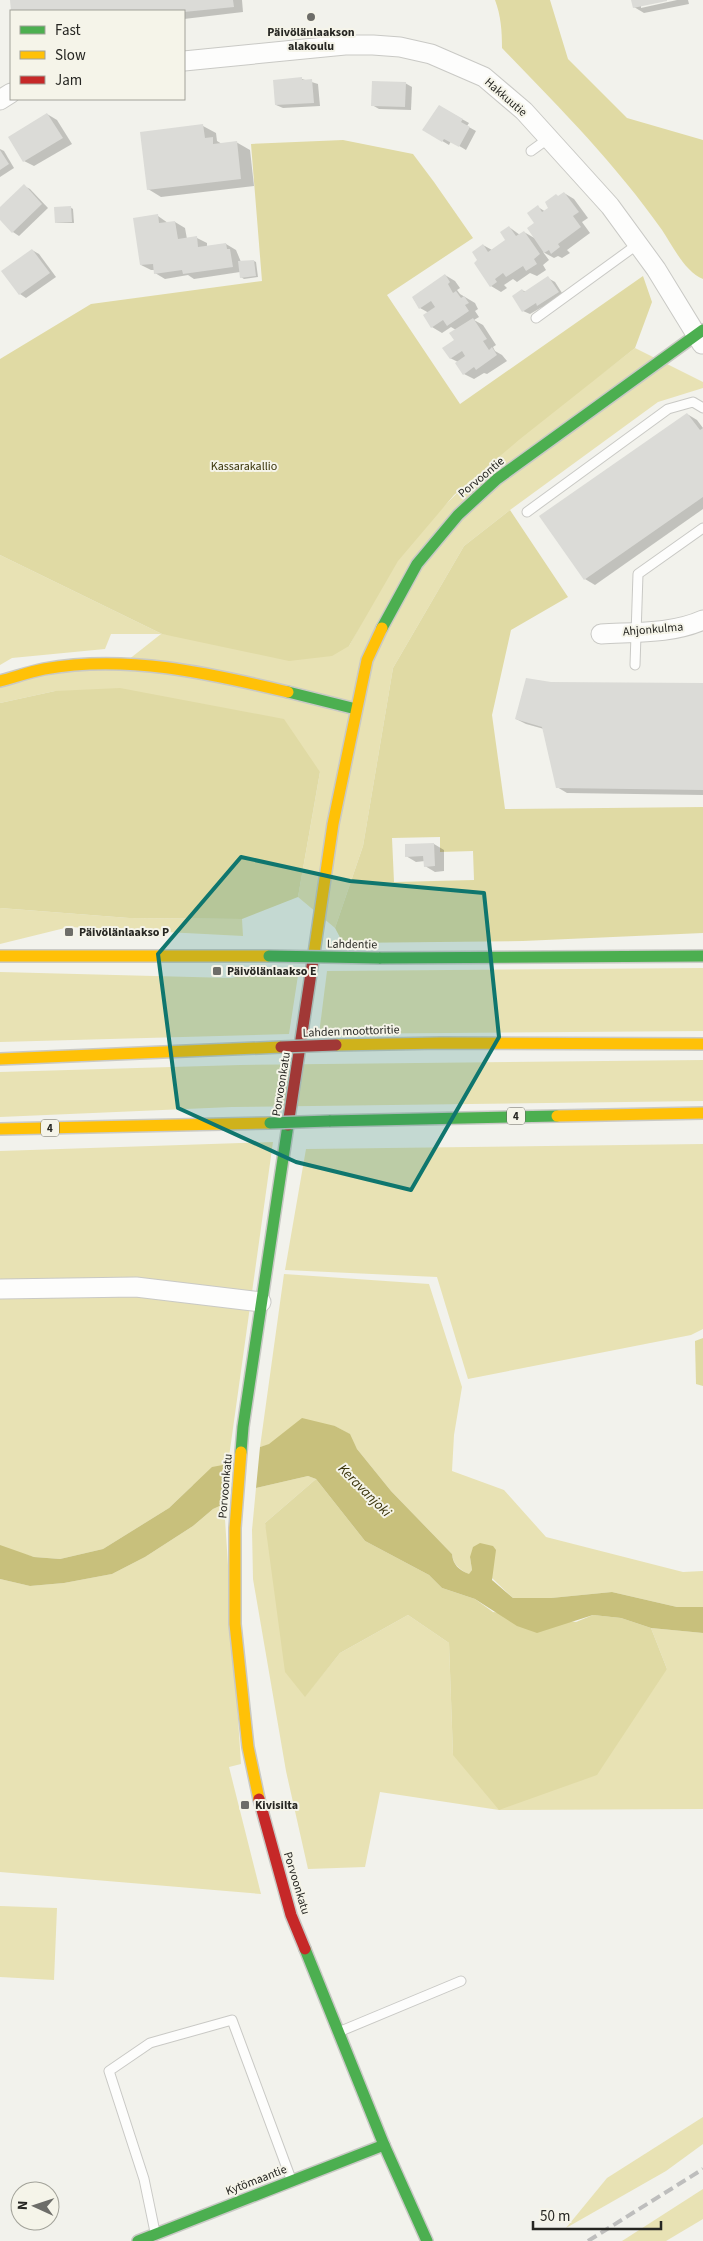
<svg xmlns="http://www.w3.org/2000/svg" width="703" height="2241" viewBox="0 0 703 2241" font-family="'Source Sans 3',sans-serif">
  <rect width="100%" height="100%" fill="#f2f2ec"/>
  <g fill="#e8e2b4">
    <path d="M635,348L703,382V388L658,402L510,510L464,546L393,668L363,846L335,928L298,897L320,772L55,691L0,703V681L123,664L161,634H111L105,649L12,658L0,665V555L162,634L349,646C365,618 379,587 398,560C461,475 552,413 635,348Z"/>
    <path d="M0,908L129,918L242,919L243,936L69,927L0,944Z"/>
    <path d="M703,968V1031L319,1034L327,971Z"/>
    <path d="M299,969L289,1034L0,1042V972L231,978L267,971Z"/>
    <path d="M703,1060V1101L232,1107L0,1117V1072L240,1065Z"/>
    <path d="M273,1142L228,1464L192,1486L169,1508L103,1549L60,1559L34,1557L0,1547V1151Z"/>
    <path d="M703,1144V1329L691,1335L468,1379L437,1277L285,1270L306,1149Z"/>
    <path d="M284,1274L429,1284L462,1387L454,1435L452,1471L504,1490L546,1537L683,1572L703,1571V1607H677L612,1592L551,1598H513L470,1557L472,1570L469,1575C460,1569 453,1565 452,1554L391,1491L357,1449L349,1434L335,1426L260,1447Z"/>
    <path d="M308,1476L316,1479L265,1523L305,1696L340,1653L408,1615L449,1643L453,1755L667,1669L651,1628L703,1633V1809L499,1810L380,1792L365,1867L308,1869L286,1771L253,1579L252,1530L256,1488Z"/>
    <path d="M224,1504L241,1764L229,1767L261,1894L0,1872V1579L30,1586L64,1583L112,1574L145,1557L193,1526L213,1509Z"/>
    <path d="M0,1906L57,1908L54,1980L0,1977Z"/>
    <path d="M703,2117V2144L666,2171L566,2228L607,2178Z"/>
    <path d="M703,2189V2219L666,2241H622Z"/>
  </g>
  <g fill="#e0daa4" fill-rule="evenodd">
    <path d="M495,0H550L568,59L627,118L703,140V279C685,272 672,245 662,230C615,163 558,106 502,48C502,31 501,16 495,0Z"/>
    <path d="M343,140L413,154L434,182L473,238L387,295L460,404L643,276L652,302L635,348L520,439L454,495L398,561L349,646L332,656L289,661L162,634L0,555V359L91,304L262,281L251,144Z"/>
    <path d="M510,510L568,597L511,630L492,715L505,809L703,807V933L523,941L343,943L335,928L363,846L393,668L464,546ZM440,837V852L473,851L474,880L394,882L392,838Z"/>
    <path d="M120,688L284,719L320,772L298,897L242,919L129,918L0,908V703L55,691Z"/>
    <path d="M703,1338V1386L696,1384L695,1341Z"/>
    <path d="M316,1479L365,1541L429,1575L442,1588L475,1599L493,1612L576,1622L593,1615L621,1618L651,1628L667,1669L597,1775L499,1810L453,1755L449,1643L408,1615L340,1653L305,1697L285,1672L265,1523Z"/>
  </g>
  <g fill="#c8c07c">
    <path d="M302,1418L335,1426L350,1434L357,1449L391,1491L452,1554C453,1565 459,1570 469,1574L472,1570L470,1557L473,1547L480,1543L493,1546L496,1550L492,1580L513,1598H551L612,1592L677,1607H703V1633L651,1628L621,1618L593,1615L537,1633L517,1626L475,1599L442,1588L429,1575L365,1541L316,1479L308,1476L256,1488L260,1447L269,1444Z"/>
    <path d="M228,1464L224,1504L213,1509L193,1526L145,1557L112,1574L64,1583L30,1586L0,1579V1545L34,1557L60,1559L103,1549L169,1508L212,1467Z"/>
  </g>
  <g fill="#0003">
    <path d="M11,0H242L243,12L184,19V11H12Z"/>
    <path d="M632,0H665L641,5V8L677,0H688L689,4L644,13L634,7Z"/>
    <path d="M302,79L318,84L320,106L283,108L276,105L275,81Z"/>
    <path d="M405,83L412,87L411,110L379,109L372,105Z"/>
    <path d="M439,106L469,123L467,126L476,131L466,150L451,141L449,145L424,130Z"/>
    <path d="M47,114L57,120L72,144L34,166L24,161Z"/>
    <path d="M203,126L216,133L217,141L222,144L236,142L250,150L254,186L161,197L148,189Z"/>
    <path d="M0,149L4,151L14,168L0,177Z"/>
    <path d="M24,186L30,189L48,208L19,236L13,232L0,218V208Z"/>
    <path d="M564,193L574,199L588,218L582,222L590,233L567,250L570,253L562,258L558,256L554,258L543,252L549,260L543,265L546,270L537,276L530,273L517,282L513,279L504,285L507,288L501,292L491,286L479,261L483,245L492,250L507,240L509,227L520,235L524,232L536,239L538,207L546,212Z"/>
    <path d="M70,207L73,209L74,223H56Z"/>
    <path d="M158,216L168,223L175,222L185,228L187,239L197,238L207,243V247L226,244L236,250L241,262L254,261L256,262L258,277L244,279L241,277L240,272L194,279L188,275L165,279L155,273V270H151L141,265Z"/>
    <path d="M32,250L39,254L56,277L26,298L20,294Z"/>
    <path d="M445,275L455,281L460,288L457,290L460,294L475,303L478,309L475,311L479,317L474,320L483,325L496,345L493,347L495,351L502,355L507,361L487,374L484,373L474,379L464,374L458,362L450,358L456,340V330L451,327L442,333L432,327L429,313L420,308L413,298Z"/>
    <path d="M548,278L555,282L564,296L545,308L542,307L530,314L523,311L522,290L526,292Z"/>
    <path d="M687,414L697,420L703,428V509L595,585L585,579Z"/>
    <path d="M551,683L703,684V795L567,793L557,787L544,729L526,724L516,719Z"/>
    <path d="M434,844L444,850V871L435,872L425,866V861L416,862L406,856Z"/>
  </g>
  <g fill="#dbdbd7">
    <path d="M10,0H233L234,7L184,12L11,11Z"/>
    <path d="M631,0H667V1L633,8Z"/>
    <path d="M302,77V80L312,79L314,103L275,105L273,80Z"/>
    <path d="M372,81L406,82L405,107L371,106Z"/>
    <path d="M439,105L463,119L461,122L470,127L459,147L444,139L442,142L422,130Z"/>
    <path d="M47,113L63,138L23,162L8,137Z"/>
    <path d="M203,124L205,138L213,137V144L237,141L241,179L147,190L140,132Z"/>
    <path d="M0,150L9,164L0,170Z"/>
    <path d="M24,184L42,204L12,233L0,220V207Z"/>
    <path d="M564,192L579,212L573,216L581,227L558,244L560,247L551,254L549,250L544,253L527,228L534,223L527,213L538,205L542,212L548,208L545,202L556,194L558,196Z"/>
    <path d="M71,206L72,222L55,223L54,207Z"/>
    <path d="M158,214L159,223L175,221L178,239L197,236L198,247L226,243L227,249H230L233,267L183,274L182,270L154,274L153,264L140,265L133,218Z"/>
    <path d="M509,226L516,236L524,231L540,254L534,259L537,264L526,271L523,266L506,277L503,273L495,279L497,282L490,287L474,263L477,260L472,252L483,244L488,252L505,240L500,232Z"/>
    <path d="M32,249L50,273L19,295L1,271Z"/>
    <path d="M254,260L256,276L240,278L238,261Z"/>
    <path d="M445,274L450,282L448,284L453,293L456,291L461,298L464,296L469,303L465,305L469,311L447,326L443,320L431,328L423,315L435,307L431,301L419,309L412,297Z"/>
    <path d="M548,276L559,292L537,306L536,303L522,312L512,296L522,289L524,292Z"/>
    <path d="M473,318L487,339L483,341L489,350L492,347L497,355L476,370L474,367L463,375L455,363L465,356L462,351L450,359L442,348L454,340L449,333Z"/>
    <path d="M687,413L700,430L703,428V497L584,580L539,516Z"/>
    <path d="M526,678L551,682L703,683V790L556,788L542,727L515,719Z"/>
    <path d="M434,843L435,866L424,867L423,856L405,857V844Z"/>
  </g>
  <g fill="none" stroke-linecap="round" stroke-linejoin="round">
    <g stroke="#c9c9c5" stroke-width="11">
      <g id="lane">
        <path d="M531,151L549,138"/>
        <path d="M536,318L638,244"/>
        <path d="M527,512L668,409L693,402L703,408"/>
        <path d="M635,665L638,574L703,528"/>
        <path d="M341,2031L461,1981"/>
        <path d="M155,2232L144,2179L109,2071L150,2043L232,2020L291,2179"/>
      </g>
    </g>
    <g stroke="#c9c9c5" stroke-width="21">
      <g id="street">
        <path d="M184,61L345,45H373L400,47L431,54L484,77L524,111L610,206L656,269L702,344"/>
        <path d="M0,100L11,93"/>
        <path d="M601,634C635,632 672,634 703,620"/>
        <path d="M0,1289L136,1287L261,1302"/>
      </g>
    </g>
    <g stroke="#c9c9c5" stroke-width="14">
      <g id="fast">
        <path d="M382,628L417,564L458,515L497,479L703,330"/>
        <path d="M288,692L356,709"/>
        <path d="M379,958L703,956"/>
        <path d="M329,1121L557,1116"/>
        <path d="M241,1452L243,1427L288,1125"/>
        <path d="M305,1949L384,2145L427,2241"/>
        <path d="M138,2241L384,2145"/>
      </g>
    </g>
    <g stroke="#c9c9c5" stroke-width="14">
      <g id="slow">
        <path d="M0,681C15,677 29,672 44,669C125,654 209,673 288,692"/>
        <path d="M0,956H269"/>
        <path d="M313,960L333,824L367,660L382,628"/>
        <path d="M336,1045L440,1043L703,1044"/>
        <path d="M0,1059L281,1047"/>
        <path d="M557,1116L703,1113"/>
        <path d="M0,1129L270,1123"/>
        <path d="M241,1452L235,1528V1624L248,1747L259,1799"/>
      </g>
    </g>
    <g stroke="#c9c9c5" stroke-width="14">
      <g id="jam">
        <path d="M288,1125L313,960"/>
        <path d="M259,1799L291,1915L305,1949"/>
      </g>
    </g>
    <use href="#lane" stroke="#fdfdfc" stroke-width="9"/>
    <use href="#street" stroke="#fdfdfc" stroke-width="19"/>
    <use href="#fast" stroke="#4caf50" stroke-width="11"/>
    <use href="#slow" stroke="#ffc107" stroke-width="11"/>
    <use href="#jam" stroke="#c62828" stroke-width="11"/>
    <path stroke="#bebebd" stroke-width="4" stroke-dasharray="10 5" stroke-linecap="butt" d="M588,2241L703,2169"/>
    <g stroke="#c9c9c5" stroke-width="14" stroke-linecap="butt">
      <g id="fast-bridge">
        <path d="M269,956L379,958"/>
        <path d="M270,1123L329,1121"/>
      </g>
    </g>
    <g stroke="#c9c9c5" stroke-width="14" stroke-linecap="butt">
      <path id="jam-bridge" d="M281,1047L336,1045"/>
    </g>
    <use href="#fast-bridge" stroke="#4caf50" stroke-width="11"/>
    <use href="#jam-bridge" stroke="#c62828" stroke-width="11"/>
  </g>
  <path fill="#0f766e" fill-opacity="0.2" stroke="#0f766e" stroke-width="4" stroke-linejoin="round" d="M241,857L350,881L484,893L499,1037L411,1190L296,1162L178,1108L158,954Z"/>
  <g fill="#6d6d69" stroke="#f5f4e9" stroke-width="2">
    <circle cx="311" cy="17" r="5"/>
    <rect x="64" y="927" width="10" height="10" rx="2.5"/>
    <rect x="212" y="966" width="10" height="10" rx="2.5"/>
    <rect x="240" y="1800" width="10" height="10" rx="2.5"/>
  </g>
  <g text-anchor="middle" stroke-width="4" stroke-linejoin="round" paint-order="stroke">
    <g fill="#f5f4e9" stroke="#64645e" stroke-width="1">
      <rect x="507" y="1107.5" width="18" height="17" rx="4"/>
      <rect x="41" y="1119.5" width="18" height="17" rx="4"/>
    </g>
    <g font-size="11" font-weight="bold" fill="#262622">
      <text x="516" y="1120">4</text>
      <text x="50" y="1132">4</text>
    </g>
    <g font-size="12" font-weight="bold" fill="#262622" stroke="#f5f4e9" text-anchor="start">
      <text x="311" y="36" text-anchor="middle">Päivölänlaakson<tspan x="311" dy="14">alakoulu</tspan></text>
      <text x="79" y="936">Päivölänlaakso P</text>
      <text x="227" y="975">Päivölänlaakso E</text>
      <text x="255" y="1809">Kivisilta</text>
    </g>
    <g font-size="12" fill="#262622" stroke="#f5f4e9">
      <text transform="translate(506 97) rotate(41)" y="4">Hakkuutie</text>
      <text transform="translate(481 477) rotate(-40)" y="4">Porvoontie</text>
      <text transform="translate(653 629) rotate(-5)" y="4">Ahjonkulma</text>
      <text transform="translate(352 944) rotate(1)" y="4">Lahdentie</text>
      <text transform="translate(351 1031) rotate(-2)" y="4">Lahden moottoritie</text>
      <text transform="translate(281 1084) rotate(-81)" y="4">Porvoonkatu</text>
      <text transform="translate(225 1486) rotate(-85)" y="4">Porvoonkatu</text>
      <text transform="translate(297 1883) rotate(73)" y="4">Porvoonkatu</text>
      <text transform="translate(256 2180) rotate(-21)" y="4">Kytömaantie</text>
    </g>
    <g font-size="12" fill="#383309" stroke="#f5f4e9">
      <text x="244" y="470">Kassarakallio</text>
    </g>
    <g font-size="14" font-style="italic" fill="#3a340b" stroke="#f5f4e9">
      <text transform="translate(365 1490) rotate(45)" y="5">Keravanjoki</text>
    </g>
  </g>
  <rect x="10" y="10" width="175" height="90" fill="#f5f4e9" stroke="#a2a299"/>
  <rect x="20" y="26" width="25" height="8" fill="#4caf50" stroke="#a2a299"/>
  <text x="55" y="35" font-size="15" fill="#262622">Fast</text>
  <rect x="20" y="51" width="25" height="8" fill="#ffc107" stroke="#a2a299"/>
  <text x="55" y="60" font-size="15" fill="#262622">Slow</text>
  <rect x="20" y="76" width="25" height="8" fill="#c62828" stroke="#a2a299"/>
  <text x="55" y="85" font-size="15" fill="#262622">Jam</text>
  <g transform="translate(35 2206) rotate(273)"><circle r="24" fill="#f5f4e9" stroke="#a2a299"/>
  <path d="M0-4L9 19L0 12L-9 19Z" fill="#6d6d69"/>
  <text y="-8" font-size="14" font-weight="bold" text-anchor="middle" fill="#262622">N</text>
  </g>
  <path d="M533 2221v8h128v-8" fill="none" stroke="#262622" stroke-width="2.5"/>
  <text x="540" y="2221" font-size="15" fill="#262622" stroke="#f5f4e9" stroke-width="4" paint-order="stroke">50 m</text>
</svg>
